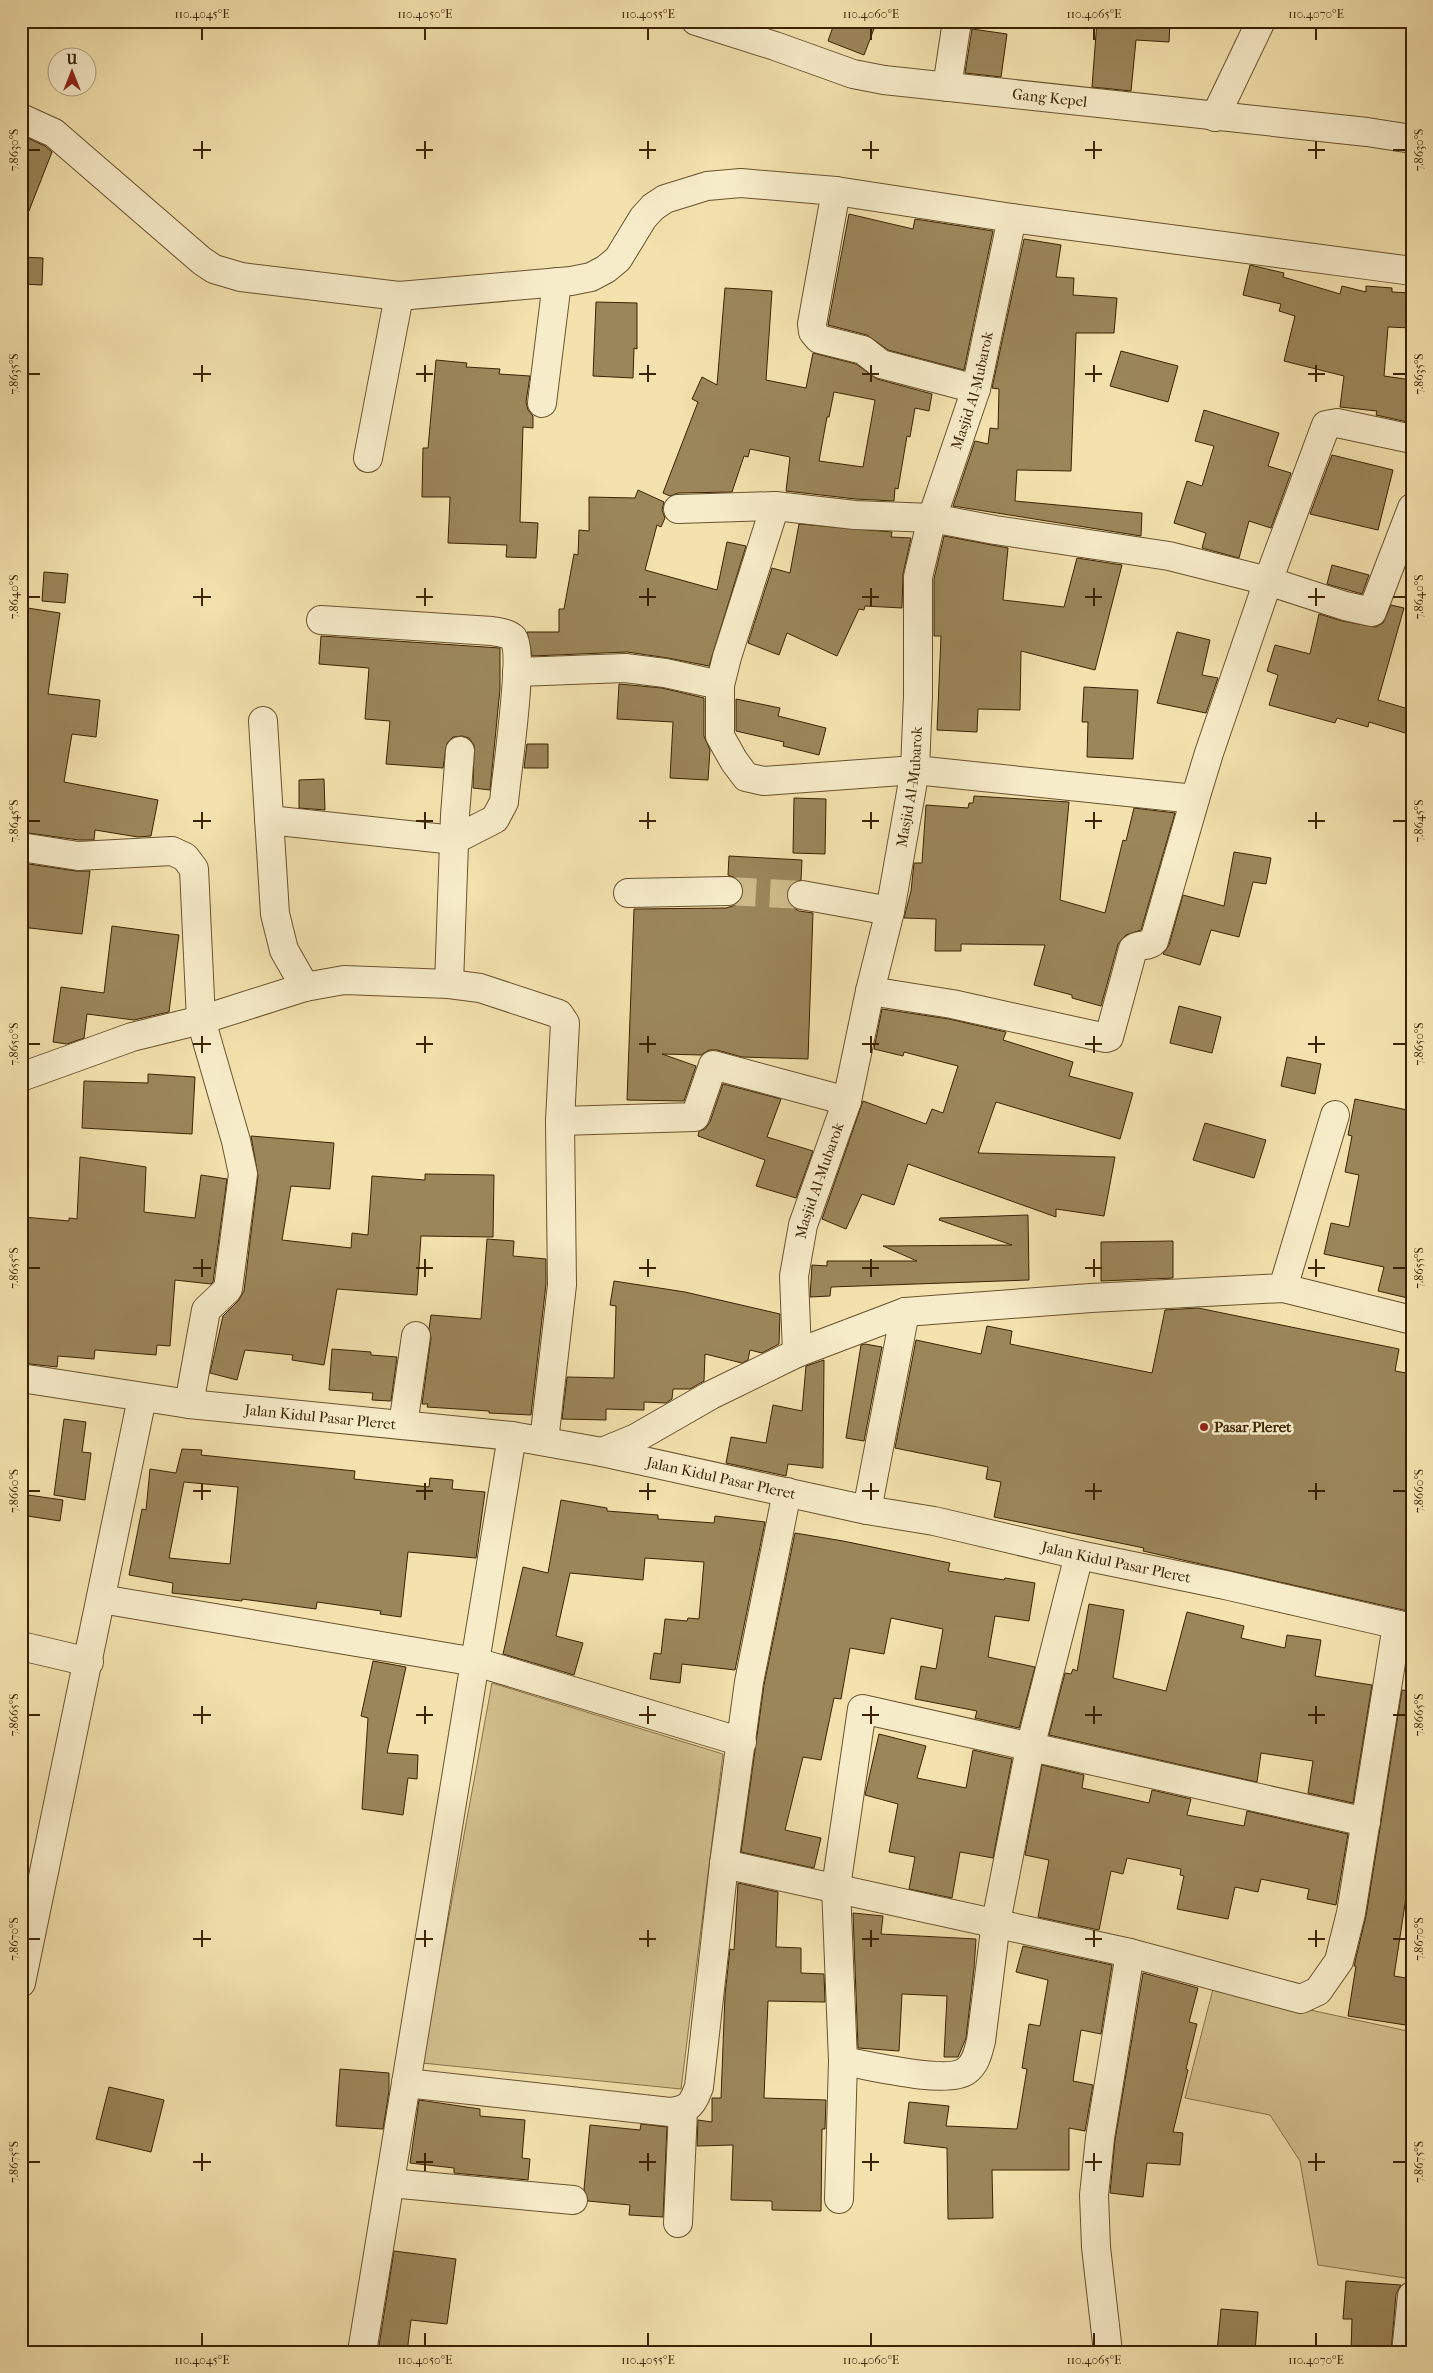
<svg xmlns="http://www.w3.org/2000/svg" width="1433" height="2373" viewBox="0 0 1433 2373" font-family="'IM FELL French Canon',serif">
  <rect width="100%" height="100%" fill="#f3e2ae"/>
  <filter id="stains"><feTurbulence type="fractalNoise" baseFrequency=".004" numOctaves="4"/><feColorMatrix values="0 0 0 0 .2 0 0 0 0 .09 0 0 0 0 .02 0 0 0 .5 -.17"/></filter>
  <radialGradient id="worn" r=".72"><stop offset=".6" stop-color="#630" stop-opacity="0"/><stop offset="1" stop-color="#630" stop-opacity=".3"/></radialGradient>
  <g fill="#d4c290" stroke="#887248">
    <path d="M492,1683L723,1754L681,2089L422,2063Z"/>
    <path d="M1213,1989L1412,2032V2279L1318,2265L1300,2161L1270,2115L1185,2098Z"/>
  </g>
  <g fill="#9b865a" stroke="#3b2300" fill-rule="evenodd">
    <path d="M835,21H877L864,55L828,41Z"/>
    <path d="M1097,21H1170L1169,42L1136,40L1131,91L1092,87Z"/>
    <path d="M972,29L1007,34L1001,77L965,73Z"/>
    <path d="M21,135L45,146L52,152L23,226H21Z"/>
    <path d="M849,214L913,229L915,219L993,231L964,370L888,350L867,335L828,325Z"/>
    <path d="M1024,239L1061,245L1056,277L1074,278L1073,295L1117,298L1114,333H1076L1071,471L1017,470L1015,501L1142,513L1141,536L953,506L975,441L988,444L990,428L998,429L999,389L992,388Z"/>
    <path d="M21,257L43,258L42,285L21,284Z"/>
    <path d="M1250,265L1284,273L1283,277L1340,294L1342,286L1366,292V286L1392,288V292L1412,293V328L1388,327L1384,376L1412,380V423L1376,415L1377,411L1340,407L1344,376L1284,361L1295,316L1279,311L1281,304L1243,295Z"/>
    <path d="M725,288L772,291L766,380L806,388L813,353L856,364L877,379L932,394L929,411L915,408L910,437L907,436L898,489L895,488L894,501L856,499L786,491L790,457L750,449L748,457L744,456L732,492L678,493L670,496L663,493L698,402L692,399L702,377L717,385ZM834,392L875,400L863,467L819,461L827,417H829Z"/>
    <path d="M596,302L637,303V349L634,348L633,378L593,376Z"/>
    <path d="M1121,351L1178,366L1168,402L1110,386Z"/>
    <path d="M436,360L467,363L466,367L500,369L499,374L530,376L526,402L528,410L533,416V428L523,427L520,522L538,523L536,558L506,557L507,545L448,543L450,497H422L423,448H428Z"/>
    <path d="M1204,410L1279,433L1268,466L1291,473L1271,528L1249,521L1239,558L1202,548L1206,533L1174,523L1187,481L1202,486L1214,446L1195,441Z"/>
    <path d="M1332,455L1393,470L1378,530L1310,514Z"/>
    <path d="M638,490L664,502L662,510L665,518L661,527L657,525L645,570L717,590L727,542L746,546L709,666L668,658L627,652L532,656L527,632H559V609H564L574,554L578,555L579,530L589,531V497L635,498Z"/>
    <path d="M799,524L892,532L891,537L911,538L903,574L902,608L865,606L864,610L859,609L837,656L787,633L779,655L748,643L772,568L790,573Z"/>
    <path d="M944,536L1008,548L1003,600L1064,607L1077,558L1122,565L1095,670L1021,651L1020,710L978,709L977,732L937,730L941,636H934V579Z"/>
    <path d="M1332,565L1369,575L1362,594L1327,584Z"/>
    <path d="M44,572L68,574L65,603L42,601Z"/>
    <path d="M1391,605L1404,608L1378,700L1412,710V735L1369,722L1368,727L1337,718L1335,723L1269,705L1278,675L1267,671L1275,645L1310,654L1319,614L1342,621L1376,627L1383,623Z"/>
    <path d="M21,607L60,613L48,694L100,700L96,737L72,734L64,782L158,800L151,836L138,837L95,830L94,840H79L21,832Z"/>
    <path d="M1177,632L1210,640L1202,675L1218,678L1206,713L1157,703Z"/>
    <path d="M321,636L500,648V689L490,790L473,788L474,745L469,738L462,736L453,737L447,743L443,768L386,764L390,721L365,719L369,668L319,664Z"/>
    <path d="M619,684L662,688L704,698V736L710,750L708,780L670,778L673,722L617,719Z"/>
    <path d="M1084,687L1138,690L1133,759L1087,757L1088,722H1082Z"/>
    <path d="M736,699L780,708L778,716L826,728L819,755L783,746L784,742L736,731Z"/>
    <path d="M527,744H548V768H524Z"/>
    <path d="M324,779L325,810L299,808V780Z"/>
    <path d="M974,796L1069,802L1060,900L1105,913L1123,840L1126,841L1134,808L1175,813L1141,930L1126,935L1118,944L1101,1006L1072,998V995L1034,985L1045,945L961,944V951H935L936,919L904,918L911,891L914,863H922L926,805L968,808L969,803H973Z"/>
    <path d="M794,798L826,799L825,854L793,853Z"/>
    <path d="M1234,852L1271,858L1266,884L1253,882L1239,937L1211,930L1200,965L1163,954L1169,945L1183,895L1224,906Z"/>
    <path d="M729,856L802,860L801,880L790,885L787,893L788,901L792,907L799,911L813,913L808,1059L742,1057L717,1050H709L701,1055L662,1054L696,1066L684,1101L627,1100L634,909L726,908L736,905L741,899L744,890L742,883L736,878L728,875Z"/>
    <path d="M22,863L76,871H90L82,934L21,927Z"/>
    <path d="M112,926L179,935L169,1012L134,1020L87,1014L84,1038L67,1044L53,1042L61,987L104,993Z"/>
    <path d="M1179,1006L1221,1017L1212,1053L1170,1043Z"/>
    <path d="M882,1009L949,1019L1006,1032L1003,1040L1073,1062L1069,1076L1133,1093L1120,1139L996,1102L978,1153L1115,1157L1104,1216L1056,1209V1217L908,1164L894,1205L862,1194L846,1229L822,1219L863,1101L926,1124L932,1109L943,1113L958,1066L904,1052L903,1056L874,1049Z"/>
    <path d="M1287,1057L1321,1064L1315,1094L1281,1086Z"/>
    <path d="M148,1074L195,1077L192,1134L82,1128L84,1081L148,1083Z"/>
    <path d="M723,1084L781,1099L767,1137L813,1151L796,1198L756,1186L765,1160L698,1136L699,1131L705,1129L710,1122Z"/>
    <path d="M1355,1099L1412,1111V1299L1378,1291L1384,1267L1324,1254L1331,1223L1349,1227L1359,1175L1345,1172L1352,1136L1348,1135Z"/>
    <path d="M1205,1123L1266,1140L1254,1178L1193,1160Z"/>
    <path d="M251,1136L334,1143L330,1189L291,1186L282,1240L351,1248L352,1233L368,1235L372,1176L425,1180V1174L494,1175L493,1237L421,1236L417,1295L337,1289L324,1365L292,1360L293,1355L245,1350L237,1380L210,1373L223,1316L239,1300L244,1291L258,1176Z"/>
    <path d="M80,1157L146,1167L144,1212L195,1218L201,1175L227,1179L213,1282L211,1284L175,1280L170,1346L157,1345L156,1355L95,1350L94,1359L58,1356L57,1367L21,1363L23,1217L69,1221V1218L77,1219Z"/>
    <path d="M1028,1215L1029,1280L831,1287L830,1296L810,1297L812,1265L827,1266V1261H917L883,1246L1012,1245L939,1220L940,1218Z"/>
    <path d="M487,1239L514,1241L513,1256L546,1259V1284L531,1415L489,1413V1411L427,1407L428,1404H422L431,1338L429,1329L431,1315L481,1319Z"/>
    <path d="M1173,1241V1278L1101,1281V1242Z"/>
    <path d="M614,1281L685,1292L780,1314L779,1344L762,1353L750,1350L748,1360L742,1363L705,1354L704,1381L690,1389H673L672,1399L666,1403L644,1402V1410L606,1409V1420L562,1419L567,1377L614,1378L616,1306L610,1305Z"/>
    <path d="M1198,1308L1399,1349L1395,1371L1412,1374V1612L1143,1551L1144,1548L994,1517L1001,1482L986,1479L988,1467L895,1448L916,1340L981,1354L987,1326L1012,1331L1010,1344L1152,1373L1165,1310Z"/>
    <path d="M865,1344L882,1347L864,1441L846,1438L861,1345Z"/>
    <path d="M332,1349L371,1352V1355L397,1357L391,1401L372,1400L373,1393L329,1390Z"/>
    <path d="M824,1360L823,1468L788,1464L786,1476L726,1463L731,1437L766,1443L773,1405L802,1411L806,1366Z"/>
    <path d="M64,1419L86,1422L82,1452L91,1453L85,1500L54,1495Z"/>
    <path d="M182,1449L202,1450L201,1455L355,1471L354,1479L429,1487L430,1478L453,1480L452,1489L485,1492L476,1558L408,1552L401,1617L380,1614L381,1611L317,1602L316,1609L242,1599V1601L172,1593L173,1583L129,1575L142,1509L146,1510L150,1469L176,1473ZM184,1482L238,1487L230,1564L169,1558Z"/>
    <path d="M21,1494L63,1500L60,1521L21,1515Z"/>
    <path d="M561,1500L607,1508V1511L658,1515V1519L714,1523L715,1516L765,1522L735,1670L682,1664L680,1683L650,1679L654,1653L661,1654L665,1619L687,1621L688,1618L699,1619L704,1562L645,1558L643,1580L570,1573L556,1636L583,1643L574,1675L503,1654L523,1567L548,1573Z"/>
    <path d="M795,1533L843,1541L950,1563L948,1571L1004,1580L1005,1578L1035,1583L1029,1621L995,1616L988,1657L1035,1667L1019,1728L975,1718L977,1711L915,1699L921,1666L936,1669L943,1629L891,1618L884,1654L850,1648L841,1699L834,1698L821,1760L803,1757L785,1830L821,1838L814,1868L741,1852L764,1685Z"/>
    <path d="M1089,1604L1124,1610L1113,1678L1166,1691L1187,1612L1244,1626L1241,1638L1285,1648L1287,1635L1321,1640L1315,1676L1372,1685L1353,1803L1308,1793L1313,1761L1261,1753L1257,1782L1049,1735L1065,1673L1071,1674L1073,1669L1077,1671Z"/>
    <path d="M373,1661L406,1667L387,1753L418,1755L417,1779L408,1778L403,1815L362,1809L368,1718L361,1716Z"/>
    <path d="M1402,1690L1412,1691V1891H1407L1394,1976L1412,1979V2026L1348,2016L1356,1966H1354L1366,1916Z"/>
    <path d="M879,1734L926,1746L917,1778L966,1788L973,1750L1012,1759L993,1858L960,1852L952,1898L909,1889L915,1857L889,1852L898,1804L865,1795Z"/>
    <path d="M1042,1765L1084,1775L1082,1788L1149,1803L1152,1790L1191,1799L1187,1815L1244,1826L1247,1811L1348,1834L1336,1905L1307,1899L1309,1889L1261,1879L1258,1892L1235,1887L1228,1919L1177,1909L1184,1876L1180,1875L1181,1869L1127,1858L1123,1874L1111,1871L1099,1930L1038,1917L1049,1860L1025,1855Z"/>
    <path d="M738,1883L778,1892L776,1947L801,1948V1973L824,1974L825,2002L768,2001L764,2098L826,2100L825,2129H822L821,2211L772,2210V2201L731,2200L733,2145L697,2146L698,2120L712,2122V2098H721L725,1995L730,1949L734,1950Z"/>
    <path d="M853,1913L883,1916L881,1934L976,1939L974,1969L966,2038L958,2057H944L947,1996L902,1994L899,2051L858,2048Z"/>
    <path d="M1023,1946L1112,1965L1101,2034L1081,2030L1073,2081L1093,2085L1085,2131L1069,2128V2170H992L993,2218L948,2219L947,2148L904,2143L909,2102L949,2106L946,2126L1017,2129L1027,2069L1022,2068L1029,2024L1040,2026L1048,1980L1016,1972Z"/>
    <path d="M1143,1973L1198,1988L1189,2022L1197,2024L1186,2069L1188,2070L1173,2132L1183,2133L1180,2165L1147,2163L1143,2197L1110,2193L1115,2140Z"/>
    <path d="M340,2069L389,2073V2091L383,2129L336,2126Z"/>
    <path d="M109,2087L164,2100L151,2152L96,2139Z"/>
    <path d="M419,2100L480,2109V2116L525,2120L522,2158L530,2159L528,2180L454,2173V2168L410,2163Z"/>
    <path d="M641,2124L667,2127L663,2217L629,2215L630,2205L588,2201L584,2189L590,2125L640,2130Z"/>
    <path d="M394,2251L456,2259L447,2324L411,2320L407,2352H378Z"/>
    <path d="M1346,2281L1401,2285L1396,2294L1391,2352H1351L1352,2319H1343Z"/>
    <path d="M1221,2309L1258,2312L1255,2352H1217Z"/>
  </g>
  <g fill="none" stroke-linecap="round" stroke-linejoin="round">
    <path stroke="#cebc8b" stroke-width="28" stroke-dasharray="28 14" stroke-linecap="butt" d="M728,891L802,895"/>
    <g stroke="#69532c" stroke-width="30">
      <g id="minor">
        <path id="s1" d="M696,21L775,46L853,74L884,80L1367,132L1412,139"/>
        <path d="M947,87L957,21"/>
        <path d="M1215,117L1261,21"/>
        <path d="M21,118L54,133L202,261L214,269L241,277L399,296L571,281L591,277L606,269L618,259L643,218L653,207L665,199L707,186L741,183L836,191L1012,218L1412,271"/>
        <path d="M836,191L812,324L813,332L819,339L863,350L881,364L976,389"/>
        <path d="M542,403L557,282"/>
        <path d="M368,458L399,296"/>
        <path d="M775,506L727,657L720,685V736L734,761L746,777L764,781L915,770L1195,799L1209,753L1268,581L1326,425L1337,423L1412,439"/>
        <path d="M678,509L775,506L855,515L932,518L995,530L1169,556L1268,581L1345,606L1372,612L1412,508"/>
        <path d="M517,672L625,668L665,673L720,685"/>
        <path d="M263,721L275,914L284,950L305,987"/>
        <path d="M269,820L454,840L495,819L504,802C506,777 525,654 513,638C508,633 498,632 492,631L321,620"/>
        <path d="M21,847L78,856L172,851L185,857L194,869L201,1020L236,1141L243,1174L228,1289L206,1310L189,1404"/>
        <path d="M628,893L728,891"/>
        <path d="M802,895L890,911"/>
        <path d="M449,984L455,815L460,751"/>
        <path d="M870,991L952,1004L1106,1038L1109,1037L1133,949C1139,943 1148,948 1154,941L1195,799"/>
        <path d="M21,1077L132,1037L201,1020L305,987L344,980L449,984L480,988L559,1014L565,1023L560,1121L562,1285L544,1441"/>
        <path d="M560,1121L695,1117L713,1065L847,1101"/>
        <path d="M1283,1288L1335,1115"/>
        <path id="s2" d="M797,1353L794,1276L803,1225L847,1101L870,991L890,911L915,770L918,696V577L932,518L976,389L1012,218"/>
        <path id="s3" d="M21,1378L189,1404L512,1436L602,1452L867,1510L934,1521L1079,1555L1225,1585L1412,1628"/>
        <path d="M403,1425L416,1336"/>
        <path d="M602,1452L636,1438L711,1395L797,1353L905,1312L1091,1298L1283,1288L1412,1320"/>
        <path d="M867,1510L905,1312"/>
        <path d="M101,1599L476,1662L742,1742"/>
        <path d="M21,1646L89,1662"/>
        <path d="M724,1864L1130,1953L1301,1999L1318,1991L1339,1961L1351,1913L1397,1625"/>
        <path d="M21,1983L142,1398"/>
        <path d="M843,2061C867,2065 947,2085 966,2071C976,2064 978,2052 981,2041L996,1922L1030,1748L1079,1555"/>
        <path d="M406,2083L670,2112C690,2109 692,2105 699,2087L724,1864L749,1682L787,1492"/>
        <path d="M390,2183L573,2200"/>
        <path d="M839,2199L843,2061L836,1887L862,1709L1366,1822"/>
        <path d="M678,2223L683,2110"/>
        <path d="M362,2352L512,1436"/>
        <path d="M1108,2352L1096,2247L1094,2195L1100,2138L1130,1953"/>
        <path d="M1406,2352L1412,2296"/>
      </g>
    </g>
    <use href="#minor" stroke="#f7ecca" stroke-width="28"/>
  </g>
  <path fill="none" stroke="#3b2300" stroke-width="2" d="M202,28V40M425,28V40M648,28V40M871,28V40M1094,28V40M1316,28V40M202,141V159M425,141V159M648,141V159M871,141V159M1094,141V159M1316,141V159M28,150H40M193,150H211M416,150H433M639,150H656M862,150H879M1085,150H1102M1308,150H1325M1393,150H1406M202,365V382M425,365V382M648,365V382M871,365V382M1094,365V382M1316,365V382M28,374H40M193,374H211M416,374H433M639,374H656M862,374H879M1085,374H1102M1308,374H1325M1393,374H1406M202,588V606M425,588V606M648,588V606M871,588V606M1094,588V606M1316,588V606M28,597H40M193,597H211M416,597H433M639,597H656M862,597H879M1085,597H1102M1308,597H1325M1393,597H1406M202,812V829M425,812V829M648,812V829M871,812V829M1094,812V829M1316,812V829M28,821H40M193,821H211M416,821H433M639,821H656M862,821H879M1085,821H1102M1308,821H1325M1393,821H1406M202,1036V1053M425,1036V1053M648,1036V1053M871,1036V1053M1094,1036V1053M1316,1036V1053M28,1044H40M193,1044H211M416,1044H433M639,1044H656M862,1044H879M1085,1044H1102M1308,1044H1325M1393,1044H1406M202,1259V1277M425,1259V1277M648,1259V1277M871,1259V1277M1094,1259V1277M1316,1259V1277M28,1268H40M193,1268H211M416,1268H433M639,1268H656M862,1268H879M1085,1268H1102M1308,1268H1325M1393,1268H1406M202,1483V1500M425,1483V1500M648,1483V1500M871,1483V1500M1094,1483V1500M1316,1483V1500M28,1491H40M193,1491H211M416,1491H433M639,1491H656M862,1491H879M1085,1491H1102M1308,1491H1325M1393,1491H1406M202,1706V1724M425,1706V1724M648,1706V1724M871,1706V1724M1094,1706V1724M1316,1706V1724M28,1715H40M193,1715H211M416,1715H433M639,1715H656M862,1715H879M1085,1715H1102M1308,1715H1325M1393,1715H1406M202,1930V1947M425,1930V1947M648,1930V1947M871,1930V1947M1094,1930V1947M1316,1930V1947M28,1939H40M193,1939H211M416,1939H433M639,1939H656M862,1939H879M1085,1939H1102M1308,1939H1325M1393,1939H1406M202,2153V2171M425,2153V2171M648,2153V2171M871,2153V2171M1094,2153V2171M1316,2153V2171M28,2162H40M193,2162H211M416,2162H433M639,2162H656M862,2162H879M1085,2162H1102M1308,2162H1325M1393,2162H1406M202,2333V2346M425,2333V2346M648,2333V2346M871,2333V2346M1094,2333V2346M1316,2333V2346"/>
  <circle fill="#8f2418" stroke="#f7ecca" stroke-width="2" cx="1204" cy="1427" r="5"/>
  <g text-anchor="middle" stroke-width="5" stroke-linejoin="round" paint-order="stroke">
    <g font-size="15" fill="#3b2300" stroke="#f7ecca">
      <text dy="5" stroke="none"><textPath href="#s1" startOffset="364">Gang Kepel</textPath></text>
      <text dy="5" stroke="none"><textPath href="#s2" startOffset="986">Masjid Al-Mubarok</textPath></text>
      <text dy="5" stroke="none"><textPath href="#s2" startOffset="581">Masjid Al-Mubarok</textPath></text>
      <text dy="5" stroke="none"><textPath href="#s2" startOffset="176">Masjid Al-Mubarok</textPath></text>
      <text dy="5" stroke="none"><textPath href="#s3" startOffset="302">Jalan Kidul Pasar Pleret</textPath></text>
      <text dy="5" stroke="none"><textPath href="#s3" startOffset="708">Jalan Kidul Pasar Pleret</textPath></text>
      <text dy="5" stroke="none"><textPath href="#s3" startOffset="1112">Jalan Kidul Pasar Pleret</textPath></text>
    </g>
    <g font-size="15" font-weight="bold" fill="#3b2300" stroke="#f7ecca" text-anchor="start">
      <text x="1214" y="1432">Pasar Pleret</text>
    </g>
  </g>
  <rect width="1433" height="2373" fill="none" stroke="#f3e2ae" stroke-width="55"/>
  <g transform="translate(72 72)"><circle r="24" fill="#f7ecca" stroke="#ac9c79"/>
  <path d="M0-4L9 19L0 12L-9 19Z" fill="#8f2418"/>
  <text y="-8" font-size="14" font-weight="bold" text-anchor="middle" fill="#3b2300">U</text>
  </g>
  <rect x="28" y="28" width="1378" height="2318" fill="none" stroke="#3b2300" stroke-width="2"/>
  <g font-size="12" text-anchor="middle" fill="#3b2300">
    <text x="202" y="18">110.4045°E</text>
    <text x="425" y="18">110.4050°E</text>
    <text x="648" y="18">110.4055°E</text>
    <text x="871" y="18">110.4060°E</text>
    <text x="1094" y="18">110.4065°E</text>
    <text x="1316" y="18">110.4070°E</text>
    <text transform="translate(14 150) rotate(-90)" y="4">7.8630°S</text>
    <text transform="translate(1419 150) rotate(-90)" y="4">7.8630°S</text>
    <text transform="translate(14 374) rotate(-90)" y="4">7.8635°S</text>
    <text transform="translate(1419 374) rotate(-90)" y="4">7.8635°S</text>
    <text transform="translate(14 597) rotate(-90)" y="4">7.8640°S</text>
    <text transform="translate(1419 597) rotate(-90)" y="4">7.8640°S</text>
    <text transform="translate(14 821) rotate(-90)" y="4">7.8645°S</text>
    <text transform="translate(1419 821) rotate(-90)" y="4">7.8645°S</text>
    <text transform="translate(14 1044) rotate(-90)" y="4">7.8650°S</text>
    <text transform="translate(1419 1044) rotate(-90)" y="4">7.8650°S</text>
    <text transform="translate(14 1268) rotate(-90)" y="4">7.8655°S</text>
    <text transform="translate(1419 1268) rotate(-90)" y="4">7.8655°S</text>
    <text transform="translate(14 1491) rotate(-90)" y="4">7.8660°S</text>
    <text transform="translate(1419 1491) rotate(-90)" y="4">7.8660°S</text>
    <text transform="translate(14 1715) rotate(-90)" y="4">7.8665°S</text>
    <text transform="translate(1419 1715) rotate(-90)" y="4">7.8665°S</text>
    <text transform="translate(14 1939) rotate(-90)" y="4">7.8670°S</text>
    <text transform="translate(1419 1939) rotate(-90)" y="4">7.8670°S</text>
    <text transform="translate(14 2162) rotate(-90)" y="4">7.8675°S</text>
    <text transform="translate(1419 2162) rotate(-90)" y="4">7.8675°S</text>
    <text x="202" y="2364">110.4045°E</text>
    <text x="425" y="2364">110.4050°E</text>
    <text x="648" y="2364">110.4055°E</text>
    <text x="871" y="2364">110.4060°E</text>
    <text x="1094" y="2364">110.4065°E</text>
    <text x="1316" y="2364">110.4070°E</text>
  </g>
  <rect width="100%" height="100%" filter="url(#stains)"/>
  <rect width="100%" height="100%" fill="url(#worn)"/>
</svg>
